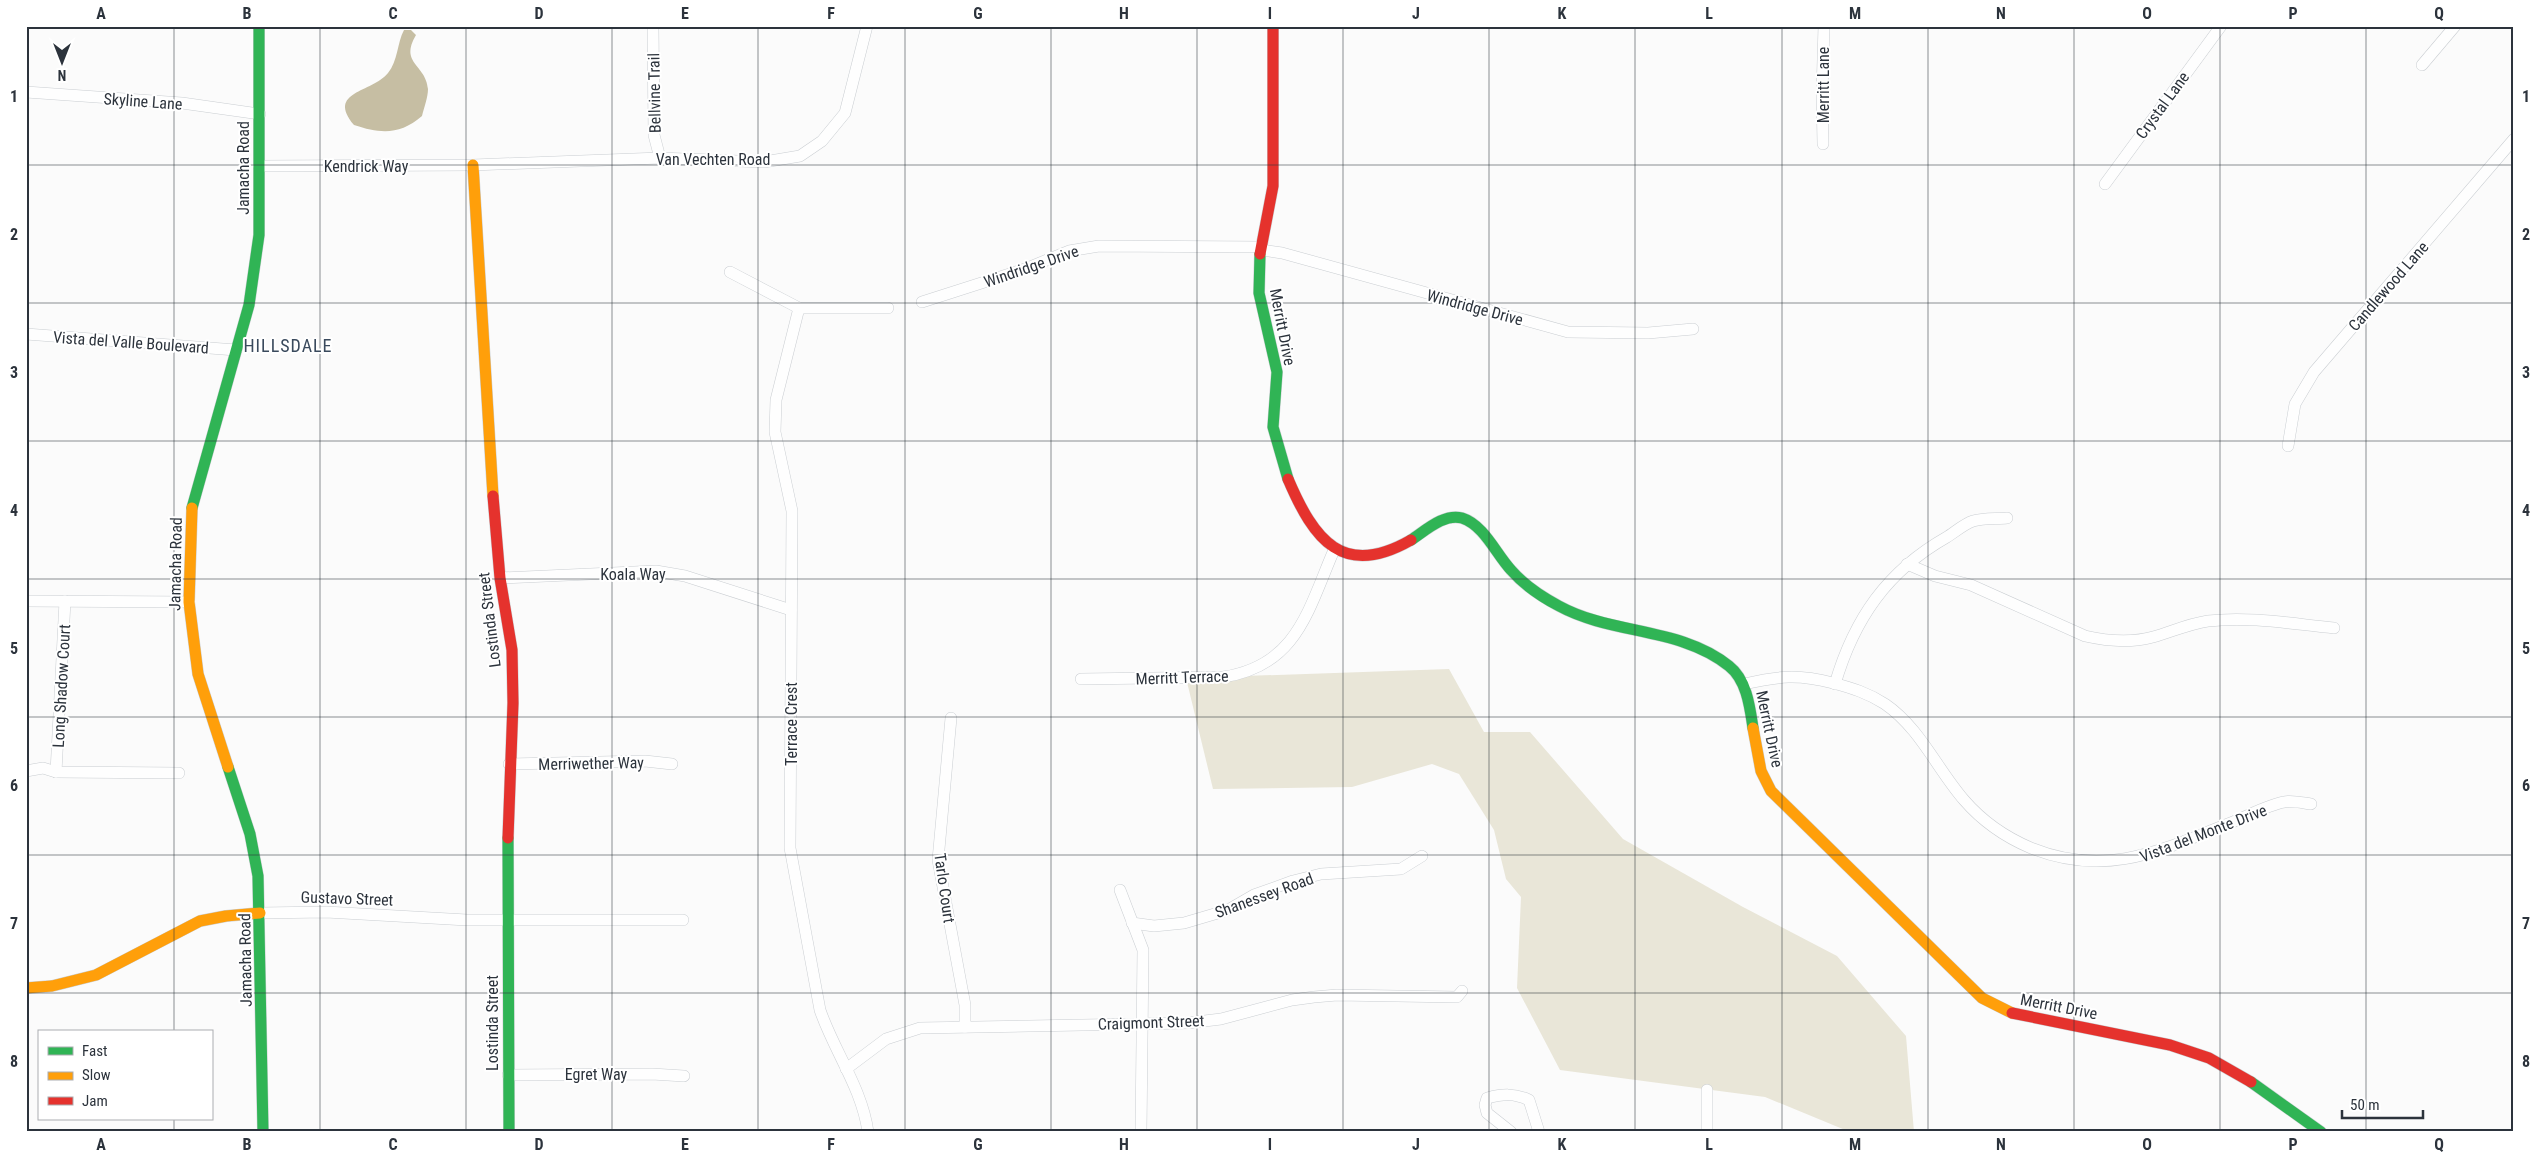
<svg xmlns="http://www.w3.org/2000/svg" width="2540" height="1158" viewBox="0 0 2540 1158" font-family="'Roboto Condensed',sans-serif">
  <rect width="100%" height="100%" fill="#fbfbfb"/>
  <path fill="#e9e6d8" d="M1449,669L1484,732H1530L1623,839L1743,907L1837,956L1906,1036L1914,1132H1850L1765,1097L1560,1070L1517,988L1521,897L1506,879L1494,830L1459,774L1432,764L1352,787L1213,789L1186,678Z"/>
  <path fill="#c6bea3" d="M404,30H411L416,35C399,64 426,64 428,89C428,97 424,108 422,116C400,135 381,134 354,125C326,91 372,93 388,73C398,61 397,43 404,30Z"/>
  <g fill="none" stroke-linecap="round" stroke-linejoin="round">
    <g stroke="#caced2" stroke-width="12">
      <g id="street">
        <path d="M653,26L654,135L660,158"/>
        <path d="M2422,65L2455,26"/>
        <path d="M26,92L182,103L260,114"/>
        <path d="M1823,144L1822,93L1824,26"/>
        <path d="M259,166L473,165L660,158L764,162L800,156L822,141L845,113L867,26"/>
        <path d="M2105,184L2221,26"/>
        <path d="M1262,250L1282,253L1568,332L1648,333L1693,329"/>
        <path d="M730,272L799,308H888"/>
        <path d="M922,302L1025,269L1069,251L1099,246L1262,247"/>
        <path d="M799,308L776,400L775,432L792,511L790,848L820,1010C834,1051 862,1088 868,1132"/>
        <path d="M26,334L236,350"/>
        <path d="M2288,446L2295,404L2314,372L2514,139"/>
        <path d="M1907,564L1935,576L1971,585L2085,636C2107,641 2131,643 2153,637C2171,632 2188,624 2208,621C2249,616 2293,624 2334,628"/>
        <path d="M500,578L656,571L685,576L791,610"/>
        <path d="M26,601L189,602"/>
        <path d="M1081,679L1223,677C1297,666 1308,610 1334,550"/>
        <path d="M1744,684C1779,676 1798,674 1833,683C1852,688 1868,693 1885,704C1920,728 1937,769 1964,800C1983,822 2005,837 2031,848C2108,879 2164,849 2235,821C2250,815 2268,805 2284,802C2292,800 2303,803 2311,804"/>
        <path d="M1835,684C1854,619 1887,571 1947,537C1955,532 1964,524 1973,521C1983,518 1997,519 2007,518"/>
        <path d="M951,718L938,860L965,1005V1027"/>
        <path d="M509,764L645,761L672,764"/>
        <path d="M26,771L43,768L56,772L179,773"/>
        <path d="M56,772L65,601"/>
        <path d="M1120,890L1143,950L1141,1132"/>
        <path d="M260,913L326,912L467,920H683"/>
        <path d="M1132,923L1154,926L1184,923L1228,910L1254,895L1293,881L1321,874L1401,869L1422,856"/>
        <path d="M846,1069L886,1039L920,1028L1188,1023L1221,1019L1292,1000L1314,997L1337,995L1457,997L1462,991"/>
        <path d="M508,1075L652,1074L684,1076"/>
        <path d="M1707,1090V1132"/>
        <path d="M1511,1132L1487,1113L1485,1105L1487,1098C1503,1094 1514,1093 1529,1100L1539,1132"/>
      </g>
    </g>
    <g stroke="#caced2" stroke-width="12">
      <g id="fast">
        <path d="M1260,254L1259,293L1277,372L1273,427L1288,479"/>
        <path d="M192,508L249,305L259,235V26"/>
        <path d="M1411,540C1425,531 1444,513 1462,518C1484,525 1496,554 1511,570C1524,585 1542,597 1559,606C1612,635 1681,627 1729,666C1747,680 1750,708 1753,728"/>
        <path d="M228,767L250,834L258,876L263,1132"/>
        <path d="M508,838L509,1132"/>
        <path d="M2251,1082L2321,1132"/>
      </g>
    </g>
    <g stroke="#caced2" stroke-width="12">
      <g id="slow">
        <path d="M473,165L493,496"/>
        <path d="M192,508L189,602L198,674L228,767"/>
        <path d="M1753,728L1761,771L1771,791L1982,998L2012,1013"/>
        <path d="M26,988L52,986L96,975L200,921L226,916L260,913"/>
      </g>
    </g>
    <g stroke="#caced2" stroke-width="12">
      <g id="jam">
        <path d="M1260,254L1273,186V26"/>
        <path d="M1288,479C1314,540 1343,579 1411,540"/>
        <path d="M493,496L500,578L512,650L513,703L508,838"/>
        <path d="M2012,1013L2170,1045L2209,1058L2251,1082"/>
      </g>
    </g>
    <use href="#street" stroke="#fefefe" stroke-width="11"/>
    <use href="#fast" stroke="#30b455" stroke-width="11"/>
    <use href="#slow" stroke="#ff9f0a" stroke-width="11"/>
    <use href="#jam" stroke="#e5322d" stroke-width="11"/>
  </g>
  <path fill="none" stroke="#2c333c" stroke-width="1" stroke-opacity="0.55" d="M174,26V1032M320,26V1132M466,26V1132M612,26V1132M758,26V1132M905,26V1132M1051,26V1132M1197,26V1132M1343,26V1132M1489,26V1132M1635,26V1132M1782,26V1132M1928,26V1132M2074,26V1132M2220,26V1132M2366,26V1132M26,165H2514M26,303H2514M26,441H2514M26,579H2514M26,717H2514M26,855H2514M26,993H2514M174,1119V1132"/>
  <g text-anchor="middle" stroke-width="4" stroke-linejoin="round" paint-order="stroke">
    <g font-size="16" fill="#2c333c" stroke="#fff">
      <text transform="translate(1823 85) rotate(-90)" y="6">Merritt Lane</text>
      <text transform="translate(654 93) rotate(-91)" y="6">Bellvine Trail</text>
      <text transform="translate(143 101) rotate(4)" y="6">Skyline Lane</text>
      <text transform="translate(2162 105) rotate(-54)" y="6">Crystal Lane</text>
      <text x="713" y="165">Van Vechten Road</text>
      <text x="366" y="172">Kendrick Way</text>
      <text transform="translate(243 168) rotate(-90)" y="6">Jamacha Road</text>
      <text transform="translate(1031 266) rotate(-19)" y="6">Windridge Drive</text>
      <text transform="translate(2388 286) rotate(-49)" y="6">Candlewood Lane</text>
      <text transform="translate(1475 307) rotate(15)" y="6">Windridge Drive</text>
      <text transform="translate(1283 327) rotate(79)" y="6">Merritt Drive</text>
      <text transform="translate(131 342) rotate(4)" y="6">Vista del Valle Boulevard</text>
      <text transform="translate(175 564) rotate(-89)" y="6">Jamacha Road</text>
      <text x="633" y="580">Koala Way</text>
      <text transform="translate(489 620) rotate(-97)" y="6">Lostinda Street</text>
      <text transform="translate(1182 677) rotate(-2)" y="6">Merritt Terrace</text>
      <text transform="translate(61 686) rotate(-87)" y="6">Long Shadow Court</text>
      <text transform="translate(791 724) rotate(-90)" y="6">Terrace Crest</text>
      <text transform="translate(1770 729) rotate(78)" y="6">Merritt Drive</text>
      <text transform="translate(591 763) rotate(-1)" y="6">Merriwether Way</text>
      <text transform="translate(2203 833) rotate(-21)" y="6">Vista del Monte Drive</text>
      <text transform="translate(945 888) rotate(82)" y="6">Tarlo Court</text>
      <text transform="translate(1264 895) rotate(-20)" y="6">Shanessey Road</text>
      <text transform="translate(347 898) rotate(2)" y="6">Gustavo Street</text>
      <text transform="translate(245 960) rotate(-91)" y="6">Jamacha Road</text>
      <text transform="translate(2059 1006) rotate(11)" y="6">Merritt Drive</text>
      <text transform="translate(1151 1022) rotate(-2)" y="6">Craigmont Street</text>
      <text transform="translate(492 1023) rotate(-90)" y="6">Lostinda Street</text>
      <text x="596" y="1080">Egret Way</text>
    </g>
    <g font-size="18" letter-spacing="1" fill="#3a4a5d" stroke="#fff">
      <text x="288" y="352">HILLSDALE</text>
    </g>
  </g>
  <rect width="2540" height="1158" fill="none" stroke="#ffffff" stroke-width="55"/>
  <rect x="38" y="1030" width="175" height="90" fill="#ffffff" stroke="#abadb1"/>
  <rect x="48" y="1047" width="25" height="8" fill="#30b455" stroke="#abadb1"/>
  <text x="82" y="1056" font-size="15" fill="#2c333c">Fast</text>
  <rect x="48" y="1072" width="25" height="8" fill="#ff9f0a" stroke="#abadb1"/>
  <text x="82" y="1080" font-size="15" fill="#2c333c">Slow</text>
  <rect x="48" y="1097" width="25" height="8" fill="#e5322d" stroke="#abadb1"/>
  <text x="82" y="1106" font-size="15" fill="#2c333c">Jam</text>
  <g transform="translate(62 62) rotate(180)" stroke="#ffffff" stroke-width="4" paint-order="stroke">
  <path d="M0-4L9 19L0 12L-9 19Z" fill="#2c333c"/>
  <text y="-8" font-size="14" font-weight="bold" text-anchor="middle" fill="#2c333c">N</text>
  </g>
  <path d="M2342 1110v8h81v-8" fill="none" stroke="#2c333c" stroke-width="2.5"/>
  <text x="2350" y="1110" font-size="15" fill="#2c333c" stroke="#ffffff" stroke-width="4" paint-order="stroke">50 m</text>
  <rect x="28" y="28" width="2484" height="1102" fill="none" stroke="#2c333c" stroke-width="2"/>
  <g font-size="16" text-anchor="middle" font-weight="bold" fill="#2c333c">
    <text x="101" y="19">A</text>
    <text x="247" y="19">B</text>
    <text x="393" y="19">C</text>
    <text x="539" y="19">D</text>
    <text x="685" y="19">E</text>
    <text x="831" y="19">F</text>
    <text x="978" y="19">G</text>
    <text x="1124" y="19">H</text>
    <text x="1270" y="19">I</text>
    <text x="1416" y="19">J</text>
    <text x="1562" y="19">K</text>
    <text x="1709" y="19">L</text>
    <text x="1855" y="19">M</text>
    <text x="2001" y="19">N</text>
    <text x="2147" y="19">O</text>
    <text x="2293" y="19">P</text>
    <text x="2439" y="19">Q</text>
    <text x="14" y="102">1</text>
    <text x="2526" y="102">1</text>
    <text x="14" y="240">2</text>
    <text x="2526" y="240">2</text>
    <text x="14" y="378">3</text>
    <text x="2526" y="378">3</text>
    <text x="14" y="516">4</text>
    <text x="2526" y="516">4</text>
    <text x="14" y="654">5</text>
    <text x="2526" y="654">5</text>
    <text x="14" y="791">6</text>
    <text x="2526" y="791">6</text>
    <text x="14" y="929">7</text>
    <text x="2526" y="929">7</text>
    <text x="14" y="1067">8</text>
    <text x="2526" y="1067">8</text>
    <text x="101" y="1150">A</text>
    <text x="247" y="1150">B</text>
    <text x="393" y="1150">C</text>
    <text x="539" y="1150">D</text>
    <text x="685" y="1150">E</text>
    <text x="831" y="1150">F</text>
    <text x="978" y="1150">G</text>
    <text x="1124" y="1150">H</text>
    <text x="1270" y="1150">I</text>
    <text x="1416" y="1150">J</text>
    <text x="1562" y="1150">K</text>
    <text x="1709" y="1150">L</text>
    <text x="1855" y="1150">M</text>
    <text x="2001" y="1150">N</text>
    <text x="2147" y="1150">O</text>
    <text x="2293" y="1150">P</text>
    <text x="2439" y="1150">Q</text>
  </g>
</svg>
